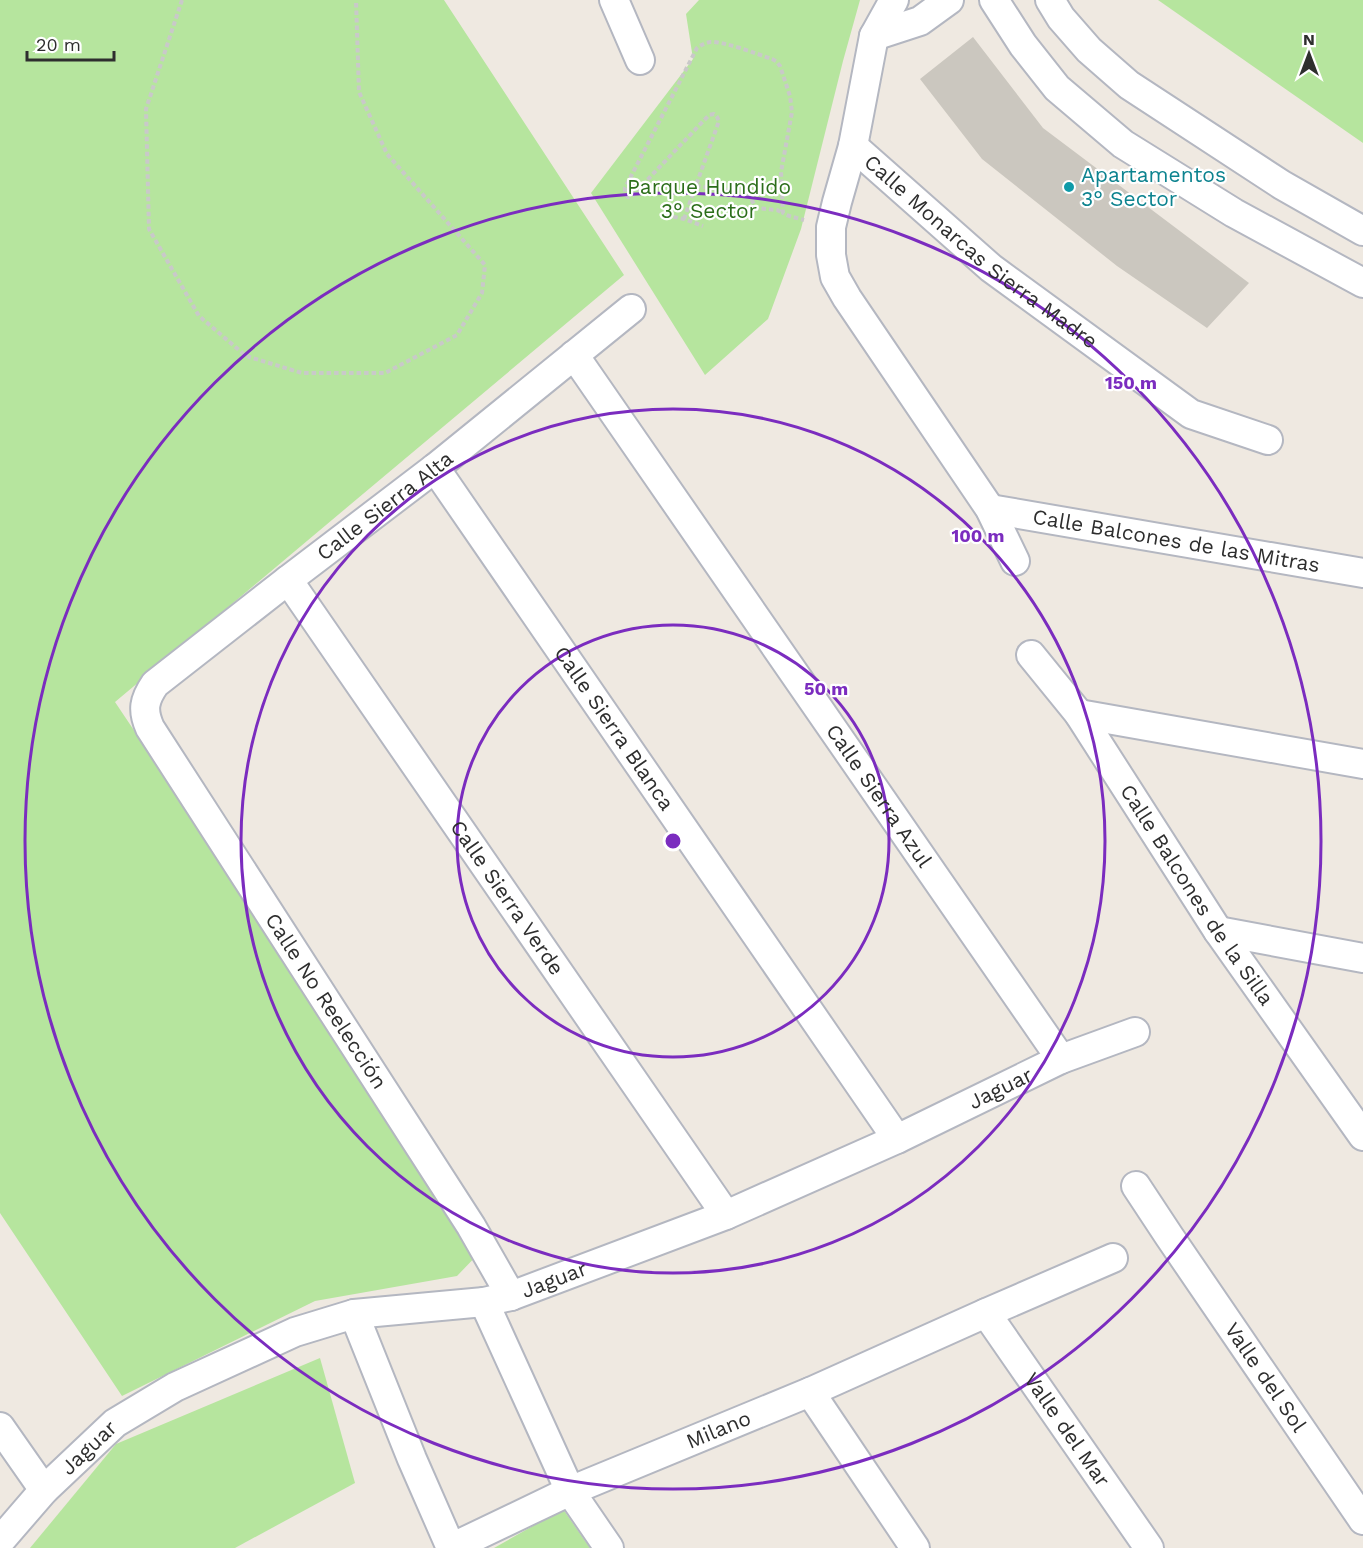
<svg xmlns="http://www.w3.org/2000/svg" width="1363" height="1548" viewBox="0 0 1363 1548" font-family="'Work Sans',sans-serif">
  <rect width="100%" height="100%" fill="#efe9e1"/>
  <g fill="#b6e59e">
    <path d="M0,0H444L624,275L115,702L482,1250L457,1276L315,1301L122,1396L0,1213Z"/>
    <path d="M699,0H860L843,61L801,229L768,319L705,375L591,193L693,59L686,14Z"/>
    <path d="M1158,0H1363V143Z"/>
    <path d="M320,1358L355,1483L235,1548H30L116,1444Z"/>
    <path d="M563,1509L590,1548H494Z"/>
  </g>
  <path fill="#cbc7bf" d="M973,37L1043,128L1249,283L1207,328L1117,266L982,159L920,79Z"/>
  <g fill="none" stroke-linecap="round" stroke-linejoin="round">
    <g stroke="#b4b7c1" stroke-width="32">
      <g id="minor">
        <path d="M614,0L640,60"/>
        <path d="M894,0L874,36L853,146L837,202L831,227V255L835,277L847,298L990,509L1015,561"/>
        <path d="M994,0L1023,45L1057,88L1123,144L1234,213L1363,283"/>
        <path d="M1050,0L1061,18L1089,50L1129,85L1282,185L1363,231"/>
        <path d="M874,36L920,21L949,0"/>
        <path id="s1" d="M853,146L991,268L1191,414L1268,440"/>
        <path id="s2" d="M574,355L1061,1059"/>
        <path id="s3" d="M435,468L897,1139"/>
        <path id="s4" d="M990,509L1363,573"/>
        <path id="s5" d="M288,580L726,1215"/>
        <path id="s6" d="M1031,655L1079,714L1218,931L1363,1136"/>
        <path d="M1079,714L1363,764"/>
        <path d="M1218,931L1363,958"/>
        <path id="s7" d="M1136,1186L1169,1236L1363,1520"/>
        <path id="s8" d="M511,1296L471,1226L150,728C142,710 144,700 155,684L288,580L435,468L631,309"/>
        <path d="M484,1302L570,1491L609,1548"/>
        <path id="s9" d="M986,1313L1149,1548"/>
        <path id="s10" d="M354,1314L412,1459L451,1548L570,1491L810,1392L986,1313L1113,1258"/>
        <path d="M810,1392L915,1548"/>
        <path d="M0,1427L44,1490"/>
        <path id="s11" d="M0,1541L44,1490L115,1423L175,1387L295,1332L354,1314L484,1302L511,1296L726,1215L897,1139L1061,1059L1135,1032"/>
      </g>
    </g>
    <g stroke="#c9c9c9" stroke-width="4" stroke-dasharray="4.5 3" stroke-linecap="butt">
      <path d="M182,0L146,109L149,229L199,316L246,356L302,373H385L457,335L482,293L485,265L387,154L359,92L356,0"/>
      <path d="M696,186L748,193L756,208L777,210L783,213"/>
      <path d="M666,215L684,219L703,226"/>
      <path d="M684,219L719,121L717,117L714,114L709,115L632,196L628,197L625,193V188L697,48C701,45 705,43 710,42C724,41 757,54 772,59L776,61L780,66L790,96L792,112L781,172L783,213L789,216L804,220"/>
    </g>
    <use href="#minor" stroke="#fff" stroke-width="28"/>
  </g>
  <g fill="none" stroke="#7b2cbf" stroke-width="3">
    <circle cx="673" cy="841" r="216"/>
    <circle cx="673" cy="841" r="432"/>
    <circle cx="673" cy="841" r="648"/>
  </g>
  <circle fill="#0f9aa8" stroke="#fff" stroke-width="2" cx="1069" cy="187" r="6"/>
  <g text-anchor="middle" stroke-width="4.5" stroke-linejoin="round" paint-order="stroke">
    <g font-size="21" fill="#0d838f" stroke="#fff" text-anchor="start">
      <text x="1081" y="182">Apartamentos<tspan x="1081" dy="24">3° Sector</tspan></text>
    </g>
    <g font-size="21" fill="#2c6e1b" stroke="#fff">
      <text x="709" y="194">Parque Hundido<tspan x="709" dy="24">3° Sector</tspan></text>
    </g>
    <g font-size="21" fill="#2e2e2e" stroke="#fff">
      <text dy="7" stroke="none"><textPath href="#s1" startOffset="166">Calle Monarcas Sierra Madre</textPath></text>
      <text dy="7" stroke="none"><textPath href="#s8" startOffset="1011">Calle Sierra Alta</textPath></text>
      <text dy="7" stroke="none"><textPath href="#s4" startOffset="189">Calle Balcones de las Mitras</textPath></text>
      <text dy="7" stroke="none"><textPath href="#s3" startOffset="316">Calle Sierra Blanca</textPath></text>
      <text dy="7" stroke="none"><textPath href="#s2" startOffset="536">Calle Sierra Azul</textPath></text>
      <text dy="7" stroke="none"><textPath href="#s6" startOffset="292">Calle Balcones de la Silla</textPath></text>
      <text dy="7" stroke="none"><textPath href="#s5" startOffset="386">Calle Sierra Verde</textPath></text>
      <text transform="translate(326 1001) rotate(57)" y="7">Calle No Reelección</text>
      <text dy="7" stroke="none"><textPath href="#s11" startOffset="1119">Jaguar</textPath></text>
      <text dy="7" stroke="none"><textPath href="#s11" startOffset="633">Jaguar</textPath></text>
      <text dy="7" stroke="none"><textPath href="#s7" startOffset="231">Valle del Sol</textPath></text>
      <text dy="7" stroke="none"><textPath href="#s10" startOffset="546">Milano</textPath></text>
      <text dy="7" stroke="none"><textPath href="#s9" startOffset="142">Valle del Mar</textPath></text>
      <text dy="7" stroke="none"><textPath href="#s11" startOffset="129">Jaguar</textPath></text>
    </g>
  </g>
  <circle cx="673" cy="841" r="9" fill="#7b2cbf" stroke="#fff" stroke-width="3"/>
  <g font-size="18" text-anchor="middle" font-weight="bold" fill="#7b2cbf" stroke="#fff" stroke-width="4.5" stroke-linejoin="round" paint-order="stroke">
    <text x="1131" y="389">150 m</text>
    <text x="978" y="542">100 m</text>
    <text x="826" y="695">50 m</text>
  </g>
  <g transform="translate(1309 54)" stroke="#ffffff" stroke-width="4.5" paint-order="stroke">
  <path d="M0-4.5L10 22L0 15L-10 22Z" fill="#2e2e2e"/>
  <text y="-9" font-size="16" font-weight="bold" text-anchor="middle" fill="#2e2e2e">N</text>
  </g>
  <path d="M27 51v9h87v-9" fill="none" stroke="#2e2e2e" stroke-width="3"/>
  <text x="36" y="51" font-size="18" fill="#2e2e2e" stroke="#ffffff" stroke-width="4.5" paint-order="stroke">20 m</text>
</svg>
